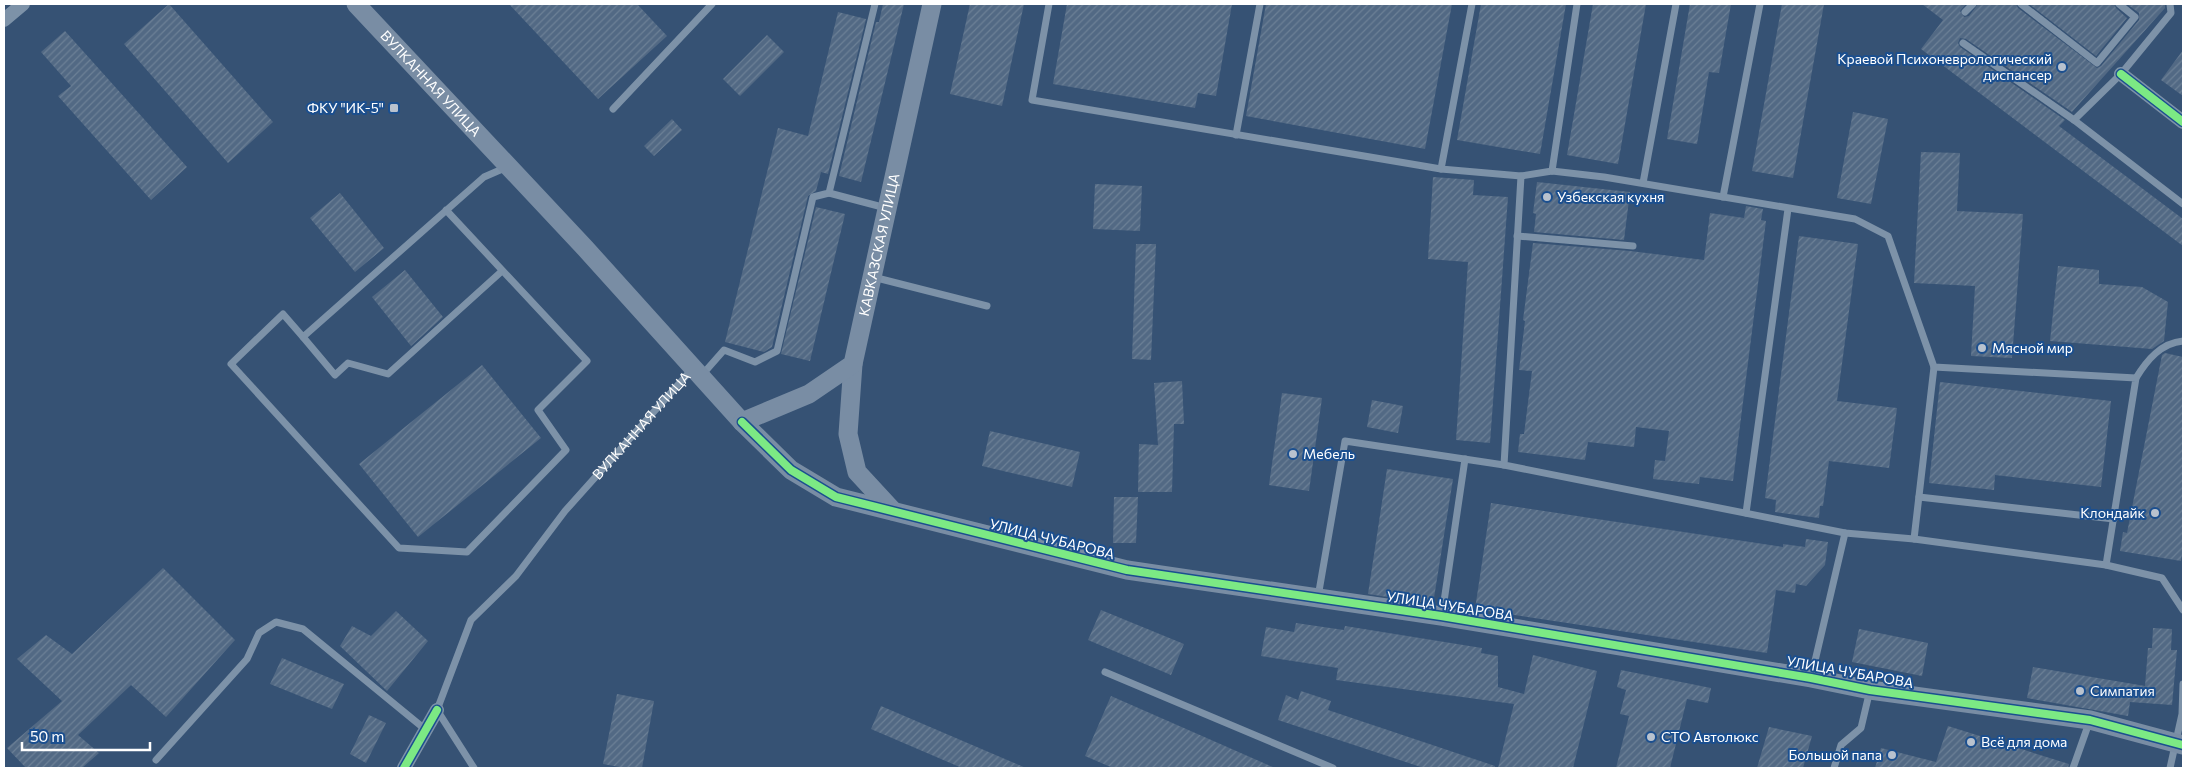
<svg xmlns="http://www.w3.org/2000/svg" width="2187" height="772" viewBox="0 0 2187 772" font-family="Commissioner,sans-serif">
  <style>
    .building { fill: url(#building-hatch) }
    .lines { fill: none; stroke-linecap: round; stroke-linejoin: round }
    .lane { stroke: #7d92a8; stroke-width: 7 }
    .street { stroke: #7d92a8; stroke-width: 14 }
    .secondary { stroke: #798da4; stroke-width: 19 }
    .cycleway-casing { stroke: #1b4f8f; stroke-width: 11 }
    .cycleway { stroke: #7ce984; stroke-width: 8 }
    .poi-dot { fill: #b9c2ce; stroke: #1b4f8f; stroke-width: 2 }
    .labels { text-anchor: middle; stroke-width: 4; stroke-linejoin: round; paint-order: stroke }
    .poi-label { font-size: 14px; fill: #fff; stroke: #1b4f8f; text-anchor: start }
    .street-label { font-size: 14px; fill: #fff; stroke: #1b4f8f }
  </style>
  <defs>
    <pattern id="building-hatch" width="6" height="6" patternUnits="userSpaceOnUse" patternTransform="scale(1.25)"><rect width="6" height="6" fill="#526984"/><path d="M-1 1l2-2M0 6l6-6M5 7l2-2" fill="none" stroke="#6c8096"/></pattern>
  </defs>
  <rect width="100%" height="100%" fill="#365274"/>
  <path class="building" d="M 169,4 L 273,122 L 228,163 L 124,44 Z
    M 509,4 L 637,4 L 667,36 L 598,99 Z
    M 883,4 L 904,4 L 861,182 L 839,176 L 876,22 L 879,22 Z
    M 970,4 L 1024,4 L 1002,106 L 950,94 Z
    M 1067,4 L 1232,4 L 1216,96 L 1198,93 L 1195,108 L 1053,84 Z
    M 1266,4 L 1452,4 L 1425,149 L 1246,116 Z
    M 1481,4 L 1566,4 L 1540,154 L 1457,140 Z
    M 1593,4 L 1646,4 L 1618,164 L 1567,155 Z
    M 1690,4 L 1731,4 L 1719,73 L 1709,72 L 1697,144 L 1667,139 Z
    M 1782,4 L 1824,4 L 1793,178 L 1752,171 Z
    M 1922,4 L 1966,4 L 1960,11 L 1964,17 L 1969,16 L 1978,4 L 2016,4 L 2018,8 L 2097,68 L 2101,66 L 2139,20 L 2139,13 L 2127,4 L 2165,4 L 2165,8 L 2072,112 L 1966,39 L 1960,38 L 1958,43 L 1960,47 L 2065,120 L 2059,126 L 2183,219 L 2183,246 L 1921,49 L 1943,20 Z
    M 2029,4 L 2114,4 L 2116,8 L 2127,18 L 2096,56 Z
    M 838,12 L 866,19 L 828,174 L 821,172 L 816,191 L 808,196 L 772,347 L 764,352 L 725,342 L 778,128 L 808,136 Z
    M 65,31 L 187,167 L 151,200 L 58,96 L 71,86 L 41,52 Z
    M 767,35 L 784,52 L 740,96 L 723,79 Z
    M 2183,50 L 2183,96 L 2161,80 Z
    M 1853,112 L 1888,119 L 1871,204 L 1837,198 Z
    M 672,119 L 682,130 L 654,156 L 644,146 Z
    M 1921,152 L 1960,153 L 1957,211 L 2023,214 L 2012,358 L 1971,356 L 1975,286 L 1914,283 Z
    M 1433,177 L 1474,180 L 1473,195 L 1508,197 L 1490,443 L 1456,440 L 1468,262 L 1428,259 Z
    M 1537,182 L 1630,192 L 1624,240 L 1534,232 L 1536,214 L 1533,213 Z
    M 1095,184 L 1142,186 L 1140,231 L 1093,229 Z
    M 340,193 L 384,248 L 355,272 L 310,218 Z
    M 1746,206 L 1763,209 L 1761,220 L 1766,221 L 1733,481 L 1700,477 L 1699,484 L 1653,479 L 1655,460 L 1665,461 L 1669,431 L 1636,427 L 1634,447 L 1588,442 L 1585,460 L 1518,452 L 1520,434 L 1524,434 L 1532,371 L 1519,370 L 1525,321 L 1523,320 L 1533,243 L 1630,251 L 1704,260 L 1710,213 L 1744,218 Z
    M 816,207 L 845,214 L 810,361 L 781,354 Z
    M 1799,236 L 1858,244 L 1837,401 L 1897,408 L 1889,468 L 1829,461 L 1823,506 L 1820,506 L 1819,518 L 1775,512 L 1776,500 L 1765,498 Z
    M 1136,244 L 1156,244 L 1151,360 L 1132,359 Z
    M 2058,266 L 2099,270 L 2099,284 L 2142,287 L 2168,302 L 2164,341 L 2152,349 L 2050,341 Z
    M 405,270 L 443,317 L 411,346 L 372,297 Z
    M 2165,353 L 2183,357 L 2183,547 L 2181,561 L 2120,551 L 2123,532 L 2127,533 L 2162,355 Z
    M 482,365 L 541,438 L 418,537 L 359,464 Z
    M 1182,381 L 1184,424 L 1174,424 L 1172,492 L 1138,492 L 1139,444 L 1158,445 L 1154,383 Z
    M 1940,382 L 2111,401 L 2101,487 L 1995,475 L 1994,490 L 1929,483 Z
    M 1282,393 L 1322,398 L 1309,491 L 1269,485 Z
    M 1372,400 L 1403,406 L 1398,433 L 1367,427 Z
    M 990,431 L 1080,452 L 1072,487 L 982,466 Z
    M 1387,469 L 1453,479 L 1433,604 L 1368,594 Z
    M 1114,497 L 1138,497 L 1136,543 L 1113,543 Z
    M 1491,503 L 1783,547 L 1783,544 L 1805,547 L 1806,539 L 1828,542 L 1825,565 L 1806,586 L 1796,584 L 1795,593 L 1776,590 L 1767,653 L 1475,609 Z
    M 163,568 L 235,640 L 166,717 L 131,685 L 78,735 L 99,753 L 82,768 L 26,768 L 7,748 L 62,701 L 17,659 L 46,635 L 72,654 Z
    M 1101,610 L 1184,644 L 1171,675 L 1088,640 Z
    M 396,611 L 428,641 L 387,691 L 340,646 L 352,626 L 371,636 Z
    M 1296,623 L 1344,630 L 1345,626 L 1482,648 L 1481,653 L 1498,656 L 1498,687 L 1524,694 L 1533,655 L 1597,671 L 1573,768 L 1498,768 L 1514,704 L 1336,680 L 1338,668 L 1261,656 L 1266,627 L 1294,632 Z
    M 2153,628 L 2172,629 L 2171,650 L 2177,650 L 2172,705 L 2130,702 L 2128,716 L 2027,698 L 2033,667 L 2145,686 L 2148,648 L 2152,648 Z
    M 1859,629 L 1928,643 L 1922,676 L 1852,662 Z
    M 282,658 L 344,684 L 332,709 L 270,684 Z
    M 1621,670 L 1711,688 L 1708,703 L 1687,699 L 1670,768 L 1616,768 L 1629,716 L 1620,714 L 1626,690 L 1617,687 Z
    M 1301,691 L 1331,701 L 1328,710 L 1495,766 L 1495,768 L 1424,768 L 1278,720 L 1286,695 L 1298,700 Z
    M 617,694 L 654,701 L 642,768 L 625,768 L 603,764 Z
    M 1111,696 L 1275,768 L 1113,768 L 1085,756 Z
    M 881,706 L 1026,768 L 962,768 L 871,729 Z
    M 369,715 L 386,723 L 366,763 L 350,754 Z
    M 1948,726 L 2069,764 L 2068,768 L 1875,768 L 1881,748 L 1936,762 Z
    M 1769,727 L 1812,736 L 1803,768 L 1757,768 Z"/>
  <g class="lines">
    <g class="lane">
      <path d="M 1049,4 L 1032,100 L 1441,169"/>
      <path d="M 1472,4 L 1441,169 L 1521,176 L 1552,171 L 1604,177 L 1855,219 L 1888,236 L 1934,367 L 2136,378 L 2106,565"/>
      <path d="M 2021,4 L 2097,63 L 2135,17 L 2119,4"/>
      <path d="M 1965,12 L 1973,4"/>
      <path d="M 1963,43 L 2074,120 L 2183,204"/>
      <path d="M 613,109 L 712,4"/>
      <path d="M 2074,120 L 2121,74 L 2171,13 L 2170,4"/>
      <path d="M 1236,135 L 1260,4"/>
      <path d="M 1552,171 L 1577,4"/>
      <path d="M 1521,176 L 1504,465 L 1845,533 L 1914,539 L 2106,565 L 2162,578 L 2183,610"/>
      <path d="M 1643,183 L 1676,4"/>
      <path d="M 829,193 L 886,208"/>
      <path d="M 1723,197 L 1760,4"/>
      <path d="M 446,210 L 587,361 L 538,410 L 566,450 L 467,552 L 399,548 L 231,364 L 283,314 L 303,337 L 484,177 L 507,167"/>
      <path d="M 1517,236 L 1633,246"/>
      <path d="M 873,277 L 987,306"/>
      <path d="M 303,337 L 335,375 L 348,363 L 388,374 L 502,271"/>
      <path d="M 702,375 L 724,350 L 755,362 L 777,351 L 813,197 L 829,193 L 875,4"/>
      <path d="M 2136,378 C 2147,360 2161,343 2183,341"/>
      <path d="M 1919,497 L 2114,519"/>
      <path d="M 1746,513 L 1788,209"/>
      <path d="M 1914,539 L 1934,367"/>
      <path d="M 1318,597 L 1345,441 L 1504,465"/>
      <path d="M 1442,615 L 1465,459"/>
      <path d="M 1105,672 L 1333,768"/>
      <path d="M 1811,678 L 1845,533"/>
      <path d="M 156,760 L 247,659 L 259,633 L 276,622 L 303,629 L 426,730"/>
      <path id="s1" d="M 474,768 L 437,710 L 471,620 L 516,576 L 565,511 L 693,368"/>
      <path d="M 1834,768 L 1841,745 L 1861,728 L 1870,690"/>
      <path d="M 2073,768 L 2090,720"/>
      <path d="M 2170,768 L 2182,714 L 2183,684"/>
    </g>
    <path class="street" d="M 4,20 L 23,4
      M 2121,74 L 2183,122
      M 404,768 L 437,710"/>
    <g class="secondary">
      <path id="s2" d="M 356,4 L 585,248 L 742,422 L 791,470 L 836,497 L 1127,570 L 1441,616 L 1811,678 L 1870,690 L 2090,720 L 2183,745"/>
      <path d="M 853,364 L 848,434 L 857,472 L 893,511"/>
      <path id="s3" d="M 742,422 L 809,394 L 853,364 L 932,4"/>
    </g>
    <g class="cycleway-casing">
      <path id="cycleway" d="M 2121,74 L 2183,122
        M 742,422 L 791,470 L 836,497 L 1127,570 L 1441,616 L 1811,678 L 1870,690 L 2090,720 L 2183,745
        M 404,768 L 437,710"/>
    </g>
    <use href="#cycleway" class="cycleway"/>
  </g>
  <g class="poi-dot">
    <circle cx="2062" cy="67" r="5"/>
    <rect x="389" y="103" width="10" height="10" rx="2.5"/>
    <circle cx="1547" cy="197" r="5"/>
    <circle cx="1982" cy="348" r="5"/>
    <circle cx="1293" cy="454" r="5"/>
    <circle cx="2155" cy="513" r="5"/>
    <circle cx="2080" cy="691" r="5"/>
    <circle cx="1651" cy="737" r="5"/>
    <circle cx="1971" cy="742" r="5"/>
    <circle cx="1892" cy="755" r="5"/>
  </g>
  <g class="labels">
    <g class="poi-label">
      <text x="2052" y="64" text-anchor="end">Краевой Психоневрологический<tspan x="2052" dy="16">диспансер</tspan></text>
      <text x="384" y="113" text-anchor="end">ФКУ "ИК-5"</text>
      <text x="1557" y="202">Узбекская кухня</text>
      <text x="1992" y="353">Мясной мир</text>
      <text x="1303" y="459">Мебель</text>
      <text x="2145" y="518" text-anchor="end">Клондайк</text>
      <text x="2090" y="696">Симпатия</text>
      <text x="1661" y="742">СТО Автолюкс</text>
      <text x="1981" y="747">Всё для дома</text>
      <text x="1882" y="760" text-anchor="end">Большой папа</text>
    </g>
    <g class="street-label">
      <text dy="5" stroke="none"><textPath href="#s2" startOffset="109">ВУЛКАННАЯ УЛИЦА</textPath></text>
      <text dy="5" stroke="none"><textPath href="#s3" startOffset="248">КАВКАЗСКАЯ УЛИЦА</textPath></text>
      <text dy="5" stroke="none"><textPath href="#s1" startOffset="424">ВУЛКАННАЯ УЛИЦА</textPath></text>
      <text transform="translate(1052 539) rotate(14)" y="5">УЛИЦА ЧУБАРОВА</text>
      <text transform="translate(1450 606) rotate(9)" y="5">УЛИЦА ЧУБАРОВА</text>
      <text transform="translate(1850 672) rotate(10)" y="5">УЛИЦА ЧУБАРОВА</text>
    </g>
  </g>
  <rect width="2187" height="772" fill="none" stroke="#ffffff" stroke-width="10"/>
  <path d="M22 742v8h128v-8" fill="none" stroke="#ffffff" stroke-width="2.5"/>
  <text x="30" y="742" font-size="15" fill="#ffffff" stroke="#1b4f8f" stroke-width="4" paint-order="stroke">50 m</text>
</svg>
